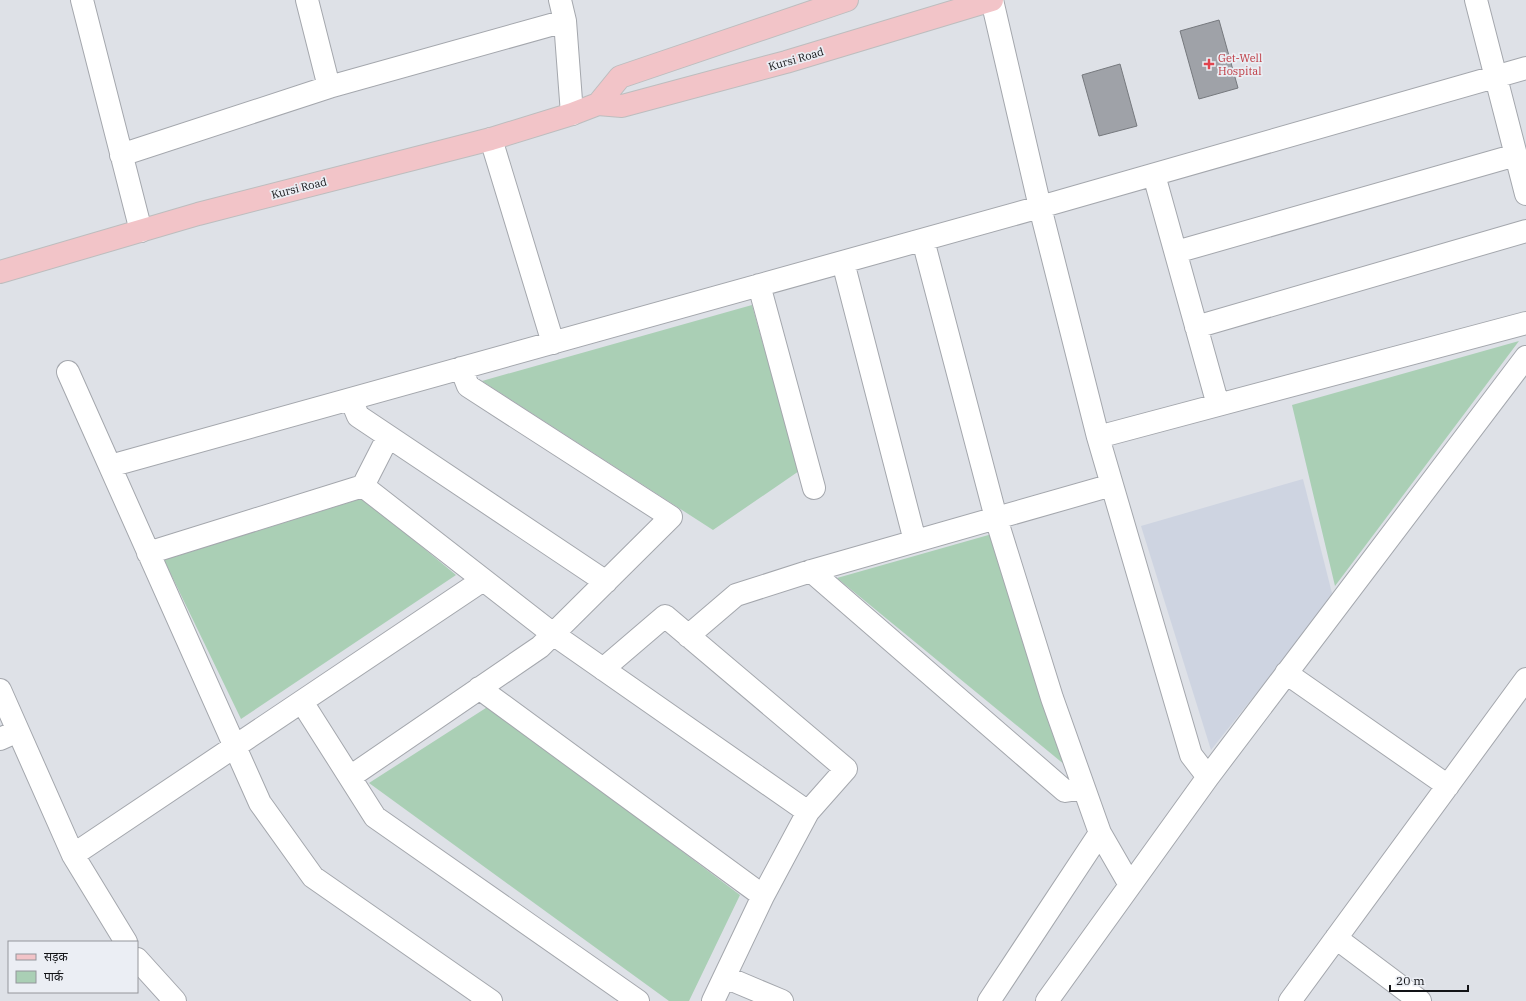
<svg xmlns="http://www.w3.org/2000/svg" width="1526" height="1001" viewBox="0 0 1526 1001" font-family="'IBM Plex Serif','Noto Sans Devanagari',serif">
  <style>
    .built { fill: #ced4e1 }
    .green { fill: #aacfb5 }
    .building { fill: #9fa2a8; stroke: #76797e }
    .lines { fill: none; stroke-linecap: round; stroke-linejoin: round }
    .minor-casing { stroke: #a4a7ad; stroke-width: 24 }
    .major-casing { stroke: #bdbdbe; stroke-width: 24 }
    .minor { stroke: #fff; stroke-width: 22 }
    .major { stroke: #f2c4c8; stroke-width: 22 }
    .health-dot { fill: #e0444e; stroke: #ebeef4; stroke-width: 1.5 }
    .labels { text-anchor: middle; stroke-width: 3.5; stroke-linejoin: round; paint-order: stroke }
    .health-label { font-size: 11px; fill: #be3a42; stroke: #ebeef4; text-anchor: start }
    .street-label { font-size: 11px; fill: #121316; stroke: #ebeef4 }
  </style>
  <rect width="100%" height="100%" fill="#dee1e7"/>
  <path class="built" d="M 1303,479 L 1333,597 L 1211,750 L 1141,526 Z"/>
  <path class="green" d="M 752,305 L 799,471 L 713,530 L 482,381 Z
    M 1519,341 L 1335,586 L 1292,405 Z
    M 363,498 L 456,575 L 241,719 L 164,560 Z
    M 992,534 L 1065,765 L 837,578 Z
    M 489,706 L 740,895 L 689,1001 L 669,1001 L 369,783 Z"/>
  <path class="building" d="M 1219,20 L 1238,88 L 1199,99 L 1180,31 Z
    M 1120,64 L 1137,126 L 1099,136 L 1082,75 Z"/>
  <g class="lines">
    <g class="minor-casing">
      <path id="minor" d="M 82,0 L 141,231
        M 307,0 L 329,87
        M 560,0 L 565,21 L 572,114
        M 992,0 L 1040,207 L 1098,437 L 1191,755 L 1208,777
        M 1476,0 L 1526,194
        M 491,139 L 553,343
        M 121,155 L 329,87 L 565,21
        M 1154,175 L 1218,405
        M 923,240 L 996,518 L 1052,698 L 1100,833 L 1130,885
        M 1176,252 L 1516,155
        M 843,262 L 915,541
        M 759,285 L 814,488
        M 1196,327 L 1526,231
        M 68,372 L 260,803 L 313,877 L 491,1001
        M 351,399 L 358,416 L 606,582
        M 1098,437 L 1526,323
        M 110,466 L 1040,207 L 1526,68
        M 363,486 L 388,437
        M 148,553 L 363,486 L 553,634 L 808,812
        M 811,571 L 1065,791 L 1084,788
        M 688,636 L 736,595 L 811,571 L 1112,485
        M 603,669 L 665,616 L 846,769 L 808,812 L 763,896 L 713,1001
        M 1286,673 L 1448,786
        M 479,688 L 763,896
        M 0,690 L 73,855 L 126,942
        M 302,702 L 375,817 L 638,1001
        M 0,739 L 18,731
        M 350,777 L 540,647 L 671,517 L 468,386 L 461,368
        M 73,855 L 483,580
        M 1336,938 L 1420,1001
        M 137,959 L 175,1001
        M 725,977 L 782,1001
        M 989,1001 L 1100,833
        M 1047,1001 L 1208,777 L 1526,357
        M 1290,1001 L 1526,679"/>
    </g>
    <g class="major-casing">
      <path id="major" d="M 598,104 L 620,77 L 847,0
        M 0,272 L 198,214 L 491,139 L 572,114 L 598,104 L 622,106 L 786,62 L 992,0"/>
    </g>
    <use href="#minor" class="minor"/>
    <use href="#major" class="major"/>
  </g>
  <path class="health-dot" d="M1207 58h4v4h4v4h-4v4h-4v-4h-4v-4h4z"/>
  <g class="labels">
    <g class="health-label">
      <text x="1218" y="62">Get-Well<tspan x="1218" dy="13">Hospital</tspan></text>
    </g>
    <g class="street-label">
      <text transform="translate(796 59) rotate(-16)" y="4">Kursi Road</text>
      <text transform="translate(299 188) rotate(-14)" y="4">Kursi Road</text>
    </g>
  </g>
  <rect x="8" y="941" width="130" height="52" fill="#ebeef4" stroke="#94969b"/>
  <rect x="16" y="954" width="20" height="6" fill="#f2c4c8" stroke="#94969b"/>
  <text x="44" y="961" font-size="12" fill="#121316">सड़क</text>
  <rect x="16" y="971" width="20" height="12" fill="#aacfb5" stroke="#94969b"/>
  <text x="44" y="981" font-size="12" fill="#121316">पार्क</text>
  <path d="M1390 985v6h78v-6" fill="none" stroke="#121316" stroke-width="2"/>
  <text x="1396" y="985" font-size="12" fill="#121316" stroke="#ebeef4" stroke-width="3" paint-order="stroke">20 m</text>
</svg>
